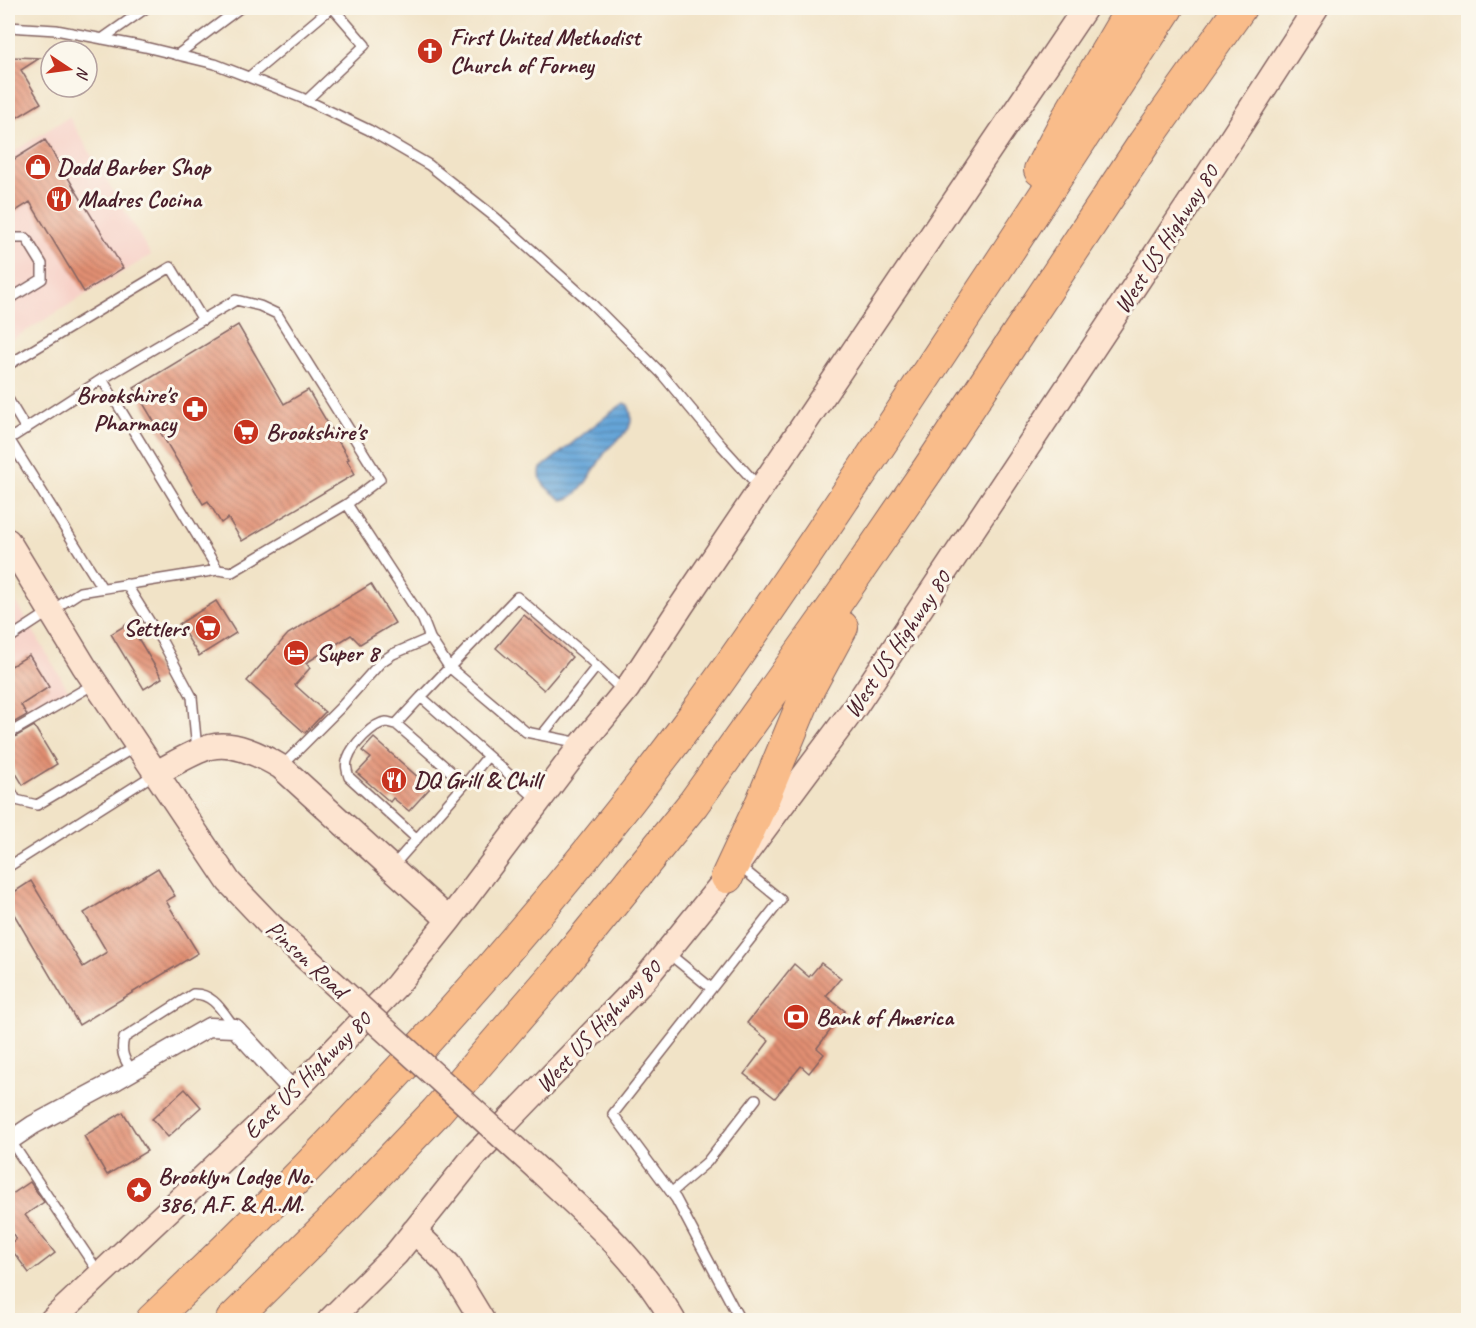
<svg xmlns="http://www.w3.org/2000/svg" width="1476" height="1328" viewBox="0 0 1476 1328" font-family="Caveat,sans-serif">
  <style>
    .built { fill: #f7d1c8 }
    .water { fill: url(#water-rules); stroke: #586282; stroke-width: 1.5 }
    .building { fill: url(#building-back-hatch) }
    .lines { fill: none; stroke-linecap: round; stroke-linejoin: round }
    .lane-casing { stroke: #846462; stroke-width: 12 }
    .street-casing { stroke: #846462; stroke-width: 21 }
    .secondary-casing { stroke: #846462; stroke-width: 27 }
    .highway-casing { stroke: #846462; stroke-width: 34 }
    .lane { stroke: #fff; stroke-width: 9 }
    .street { stroke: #fff; stroke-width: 18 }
    .secondary { stroke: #fde4d0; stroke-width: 24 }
    .highway { stroke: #f9bc8a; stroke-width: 32 }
    .secondary-bridge-casing { stroke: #846462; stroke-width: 27; stroke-linecap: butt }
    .secondary-bridge { stroke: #fde4d0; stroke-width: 24 }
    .labels { text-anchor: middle; stroke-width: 6; stroke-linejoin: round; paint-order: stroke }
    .poi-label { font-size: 24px; font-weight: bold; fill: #4a1f2b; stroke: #fbf7ec; text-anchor: start }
    .street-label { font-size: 24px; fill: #4a1f2b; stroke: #fbf7ec }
  </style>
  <defs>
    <pattern id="water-rules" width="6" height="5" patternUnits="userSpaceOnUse" patternTransform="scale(1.5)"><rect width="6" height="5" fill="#65a5d8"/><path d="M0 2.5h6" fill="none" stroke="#5586af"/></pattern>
    <pattern id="building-back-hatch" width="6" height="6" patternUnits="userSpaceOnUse" patternTransform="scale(1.5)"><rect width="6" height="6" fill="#e18f72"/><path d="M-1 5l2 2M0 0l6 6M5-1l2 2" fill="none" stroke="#b8745e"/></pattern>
  </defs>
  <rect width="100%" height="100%" fill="#fbf7ec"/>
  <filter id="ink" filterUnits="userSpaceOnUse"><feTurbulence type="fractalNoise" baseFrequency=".0167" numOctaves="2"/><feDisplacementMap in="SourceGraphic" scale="12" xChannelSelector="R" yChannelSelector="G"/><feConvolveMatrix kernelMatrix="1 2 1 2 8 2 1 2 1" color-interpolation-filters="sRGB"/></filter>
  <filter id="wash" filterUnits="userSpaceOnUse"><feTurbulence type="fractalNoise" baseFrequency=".008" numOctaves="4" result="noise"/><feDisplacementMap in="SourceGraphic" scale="24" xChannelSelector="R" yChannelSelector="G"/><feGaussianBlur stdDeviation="1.35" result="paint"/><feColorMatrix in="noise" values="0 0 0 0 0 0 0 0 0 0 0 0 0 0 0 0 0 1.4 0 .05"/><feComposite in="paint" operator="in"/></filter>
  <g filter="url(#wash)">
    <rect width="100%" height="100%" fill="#f1e3c7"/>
    <path class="built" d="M 69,117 L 151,255 L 8,342 L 8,155 Z
      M 8,588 L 70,693 L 8,729 Z"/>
    <path class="water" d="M 624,403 L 628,405 C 632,412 632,420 629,428 C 624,436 615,441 609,448 C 595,463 583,499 562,500 C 551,491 536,484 541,468 C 569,447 595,423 624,403 Z"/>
    <g id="blocks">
      <path class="building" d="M 8,47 L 13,57 L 40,58 L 21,70 L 41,103 L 8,123 Z
        M 45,140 L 123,268 L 84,292 L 30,202 L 8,216 L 8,163 Z
        M 238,325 L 284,404 L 308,390 L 349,459 L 347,460 L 355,474 L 242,541 L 228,518 L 221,523 L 208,501 L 203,504 L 134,388 Z
        M 371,584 L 395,623 L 360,644 L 351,635 L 306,663 L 310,668 L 295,685 L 325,712 L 305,733 L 247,681 L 288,634 Z
        M 216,601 L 236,633 L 199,656 L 179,624 Z
        M 524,615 L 572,657 L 544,690 L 496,648 Z
        M 129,623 L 162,678 L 144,689 L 111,634 Z
        M 29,655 L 49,687 L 21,705 L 27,715 L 8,726 L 8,668 Z
        M 34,726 L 57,764 L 23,785 L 8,760 L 8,741 Z
        M 374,738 L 430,788 L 409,811 L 393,798 L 390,802 L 357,773 L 371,758 L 362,751 Z
        M 158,868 L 175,896 L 166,901 L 198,953 L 79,1025 L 8,904 L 8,896 L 31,881 L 83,967 L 107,952 L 84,913 Z
        M 821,963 L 841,978 L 826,996 L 845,1011 L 817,1048 L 824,1054 L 809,1073 L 801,1066 L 775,1098 L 744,1074 L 769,1041 L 747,1023 L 794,964 L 809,977 Z
        M 185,1089 L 201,1107 L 168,1137 L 152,1119 Z
        M 123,1112 L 147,1151 L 107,1175 L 84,1136 Z
        M 30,1182 L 44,1202 L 25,1215 L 55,1253 L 29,1273 L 8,1245 L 16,1239 L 8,1226 L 8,1197 Z"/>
    </g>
  </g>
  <g filter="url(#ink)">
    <use href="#blocks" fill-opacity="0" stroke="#846462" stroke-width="1.5"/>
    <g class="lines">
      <g class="lane-casing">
        <path id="lane" d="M 8,27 L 56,30 L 145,47 L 215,64 L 302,98 L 369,130 L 429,165 L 496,218 L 590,302 L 661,373 L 721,445 L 760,488
          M 102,39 L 146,8
          M 177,55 L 240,8
          M 249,77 L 331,8
          M 307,100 L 365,45 L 333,8
          M 8,238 L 26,238 L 42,264 L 42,279 L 8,300
          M 8,365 L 171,267 L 203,320
          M 102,379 L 236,300 L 260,306 L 277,314 L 380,479 L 347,504 L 232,572 L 218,570
          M 8,399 L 26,429
          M 9,439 L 102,588
          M 8,440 L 102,379 L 218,570 L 80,592 L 8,639
          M 347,504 L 423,620 L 430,638 L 449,667 L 526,732 L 580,743
          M 126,584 L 163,643 L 192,697 L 197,750
          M 421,697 L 517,597 L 583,653 L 623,691
          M 396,724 C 393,724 389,722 386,722 C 373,723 352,746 348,758 C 345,765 347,771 349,777 L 417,839
          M 8,734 L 94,684
          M 542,735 L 597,666
          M 488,756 L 465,784 L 396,724 L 421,697 L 538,800
          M 282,766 L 340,708 L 381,662 L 393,654 L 430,638
          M 8,785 L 16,800 L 37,805 L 135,747
          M 738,865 L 781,900 L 613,1114 L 676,1199 L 740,1320
          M 8,867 L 156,773
          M 392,867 L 465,784
          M 668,953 L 711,988
          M 132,1071 C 124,1059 120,1052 124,1038 L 193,994 C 214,993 223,1013 235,1028
          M 10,1140 L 99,1273
          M 672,1192 L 707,1162 L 756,1099"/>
      </g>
      <g class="street-casing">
        <path id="street" d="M 8,1142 L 33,1125 L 117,1080 L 209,1027 L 235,1028 L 294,1092"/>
      </g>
      <g class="secondary-casing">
        <path id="secondary" d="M 8,541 L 84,666 L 229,882 L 272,927
          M 156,773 C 170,766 196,750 210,747 C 234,741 261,755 281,767 L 449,920
          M 541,1172 C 591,1219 639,1260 673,1320
          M 414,1231 L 448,1264 L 482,1320
          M 52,1320 L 294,1092 L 397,985 L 449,920 L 582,744 L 627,689 L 682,605 L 1085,8
          M 330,1320 L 396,1254 L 476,1154 L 644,980 L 738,864 L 855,707 L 1193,198 L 1316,8"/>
      </g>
      <g class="highway-casing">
        <path id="highway" d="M 1040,170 L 1068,117 L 1132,8
          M 727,877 L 761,804 L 809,688 L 842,627
          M 152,1320 C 349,1134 532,934 693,717 C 756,631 814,543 873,455 C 972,307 1070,157 1167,8
          M 232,1320 L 329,1224 L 436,1112 L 557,972 L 693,804 L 839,599 L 929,468 L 1144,143 L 1240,8"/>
      </g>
      <use href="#lane" class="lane"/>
      <use href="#street" class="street"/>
      <use href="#secondary" class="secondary"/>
      <use href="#highway" class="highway"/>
      <g class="secondary-bridge-casing">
        <path id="secondary-bridge" d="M 272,927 L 541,1172"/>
      </g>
      <use href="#secondary-bridge" class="secondary-bridge"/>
    </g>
  </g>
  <defs>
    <g id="church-disc" transform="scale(1.35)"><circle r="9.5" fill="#c8321e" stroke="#fbf7ec"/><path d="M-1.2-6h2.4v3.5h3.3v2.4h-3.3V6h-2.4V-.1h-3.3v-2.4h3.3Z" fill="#fff"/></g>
    <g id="shop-disc" transform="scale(1.35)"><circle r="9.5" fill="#c8321e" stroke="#fbf7ec"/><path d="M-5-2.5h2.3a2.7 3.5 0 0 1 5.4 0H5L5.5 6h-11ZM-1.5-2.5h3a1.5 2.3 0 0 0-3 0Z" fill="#fff"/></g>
    <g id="restaurant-disc" transform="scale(1.35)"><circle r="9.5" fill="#c8321e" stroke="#fbf7ec"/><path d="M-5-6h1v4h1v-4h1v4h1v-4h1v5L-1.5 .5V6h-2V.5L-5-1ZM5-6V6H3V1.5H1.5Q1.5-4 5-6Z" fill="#fff"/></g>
    <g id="pharmacy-disc" transform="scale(1.35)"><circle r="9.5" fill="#c8321e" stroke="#fbf7ec"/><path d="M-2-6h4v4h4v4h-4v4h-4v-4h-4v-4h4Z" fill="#fff"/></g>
    <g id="supermarket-disc" transform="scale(1.35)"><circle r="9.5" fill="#c8321e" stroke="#fbf7ec"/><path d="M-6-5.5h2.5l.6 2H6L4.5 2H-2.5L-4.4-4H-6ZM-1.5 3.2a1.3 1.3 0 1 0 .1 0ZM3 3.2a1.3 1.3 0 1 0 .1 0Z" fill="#fff"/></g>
    <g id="hotel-disc" transform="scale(1.35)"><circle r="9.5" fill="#c8321e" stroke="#fbf7ec"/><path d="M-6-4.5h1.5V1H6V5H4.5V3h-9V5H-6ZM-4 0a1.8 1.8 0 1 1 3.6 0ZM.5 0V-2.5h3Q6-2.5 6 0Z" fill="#fff"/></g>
    <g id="bank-disc" transform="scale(1.35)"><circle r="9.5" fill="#c8321e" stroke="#fbf7ec"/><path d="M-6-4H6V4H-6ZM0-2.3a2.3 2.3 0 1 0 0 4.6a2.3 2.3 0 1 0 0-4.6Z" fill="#fff"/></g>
    <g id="sight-disc" transform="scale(1.35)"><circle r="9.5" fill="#c8321e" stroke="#fbf7ec"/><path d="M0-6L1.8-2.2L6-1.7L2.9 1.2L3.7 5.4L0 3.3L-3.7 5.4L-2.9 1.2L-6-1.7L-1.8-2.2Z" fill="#fff"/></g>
  </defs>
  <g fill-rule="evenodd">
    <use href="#church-disc" x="430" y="51"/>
    <use href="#shop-disc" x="38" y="167"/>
    <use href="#restaurant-disc" x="59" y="199"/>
    <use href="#pharmacy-disc" x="195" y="409"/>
    <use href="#supermarket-disc" x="246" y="432"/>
    <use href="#supermarket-disc" x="208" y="628"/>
    <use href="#hotel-disc" x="296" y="653"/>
    <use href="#restaurant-disc" x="394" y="780"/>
    <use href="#bank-disc" x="796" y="1017"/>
    <use href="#sight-disc" x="139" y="1190"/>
  </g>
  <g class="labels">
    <g class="poi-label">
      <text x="450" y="45">First United Methodist<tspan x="450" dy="28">Church of Forney</tspan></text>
      <text x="57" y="175">Dodd Barber Shop</text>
      <text x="78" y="207">Madres Cocina</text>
      <text x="176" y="403" text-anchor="end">Brookshire's<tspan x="176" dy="28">Pharmacy</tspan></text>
      <text x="266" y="440">Brookshire's</text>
      <text x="188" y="636" text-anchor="end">Settlers</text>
      <text x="316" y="661">Super 8</text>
      <text x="414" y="788">DQ Grill &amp; Chill</text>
      <text x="816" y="1025">Bank of America</text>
      <text x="158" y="1184">Brooklyn Lodge No.<tspan x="158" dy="28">386, A.F. &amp; A..M.</tspan></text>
    </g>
    <g class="street-label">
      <text transform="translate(1166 239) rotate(-57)" y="8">West US Highway 80</text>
      <text transform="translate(897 644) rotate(-56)" y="8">West US Highway 80</text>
      <text transform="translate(307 959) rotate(43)" y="8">Pinson Road</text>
      <text transform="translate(598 1026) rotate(-47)" y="8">West US Highway 80</text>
      <text transform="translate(307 1075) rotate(-45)" y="8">East US Highway 80</text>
    </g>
  </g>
  <rect width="1476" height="1328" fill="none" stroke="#fbf7ec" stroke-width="30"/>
  <g transform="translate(69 69) rotate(103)"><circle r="28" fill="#fbf7ec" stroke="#b4a19f" stroke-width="1.5"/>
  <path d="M0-4.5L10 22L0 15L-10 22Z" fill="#c8321e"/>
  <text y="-9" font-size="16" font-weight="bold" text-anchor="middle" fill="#4a1f2b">N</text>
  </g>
</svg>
